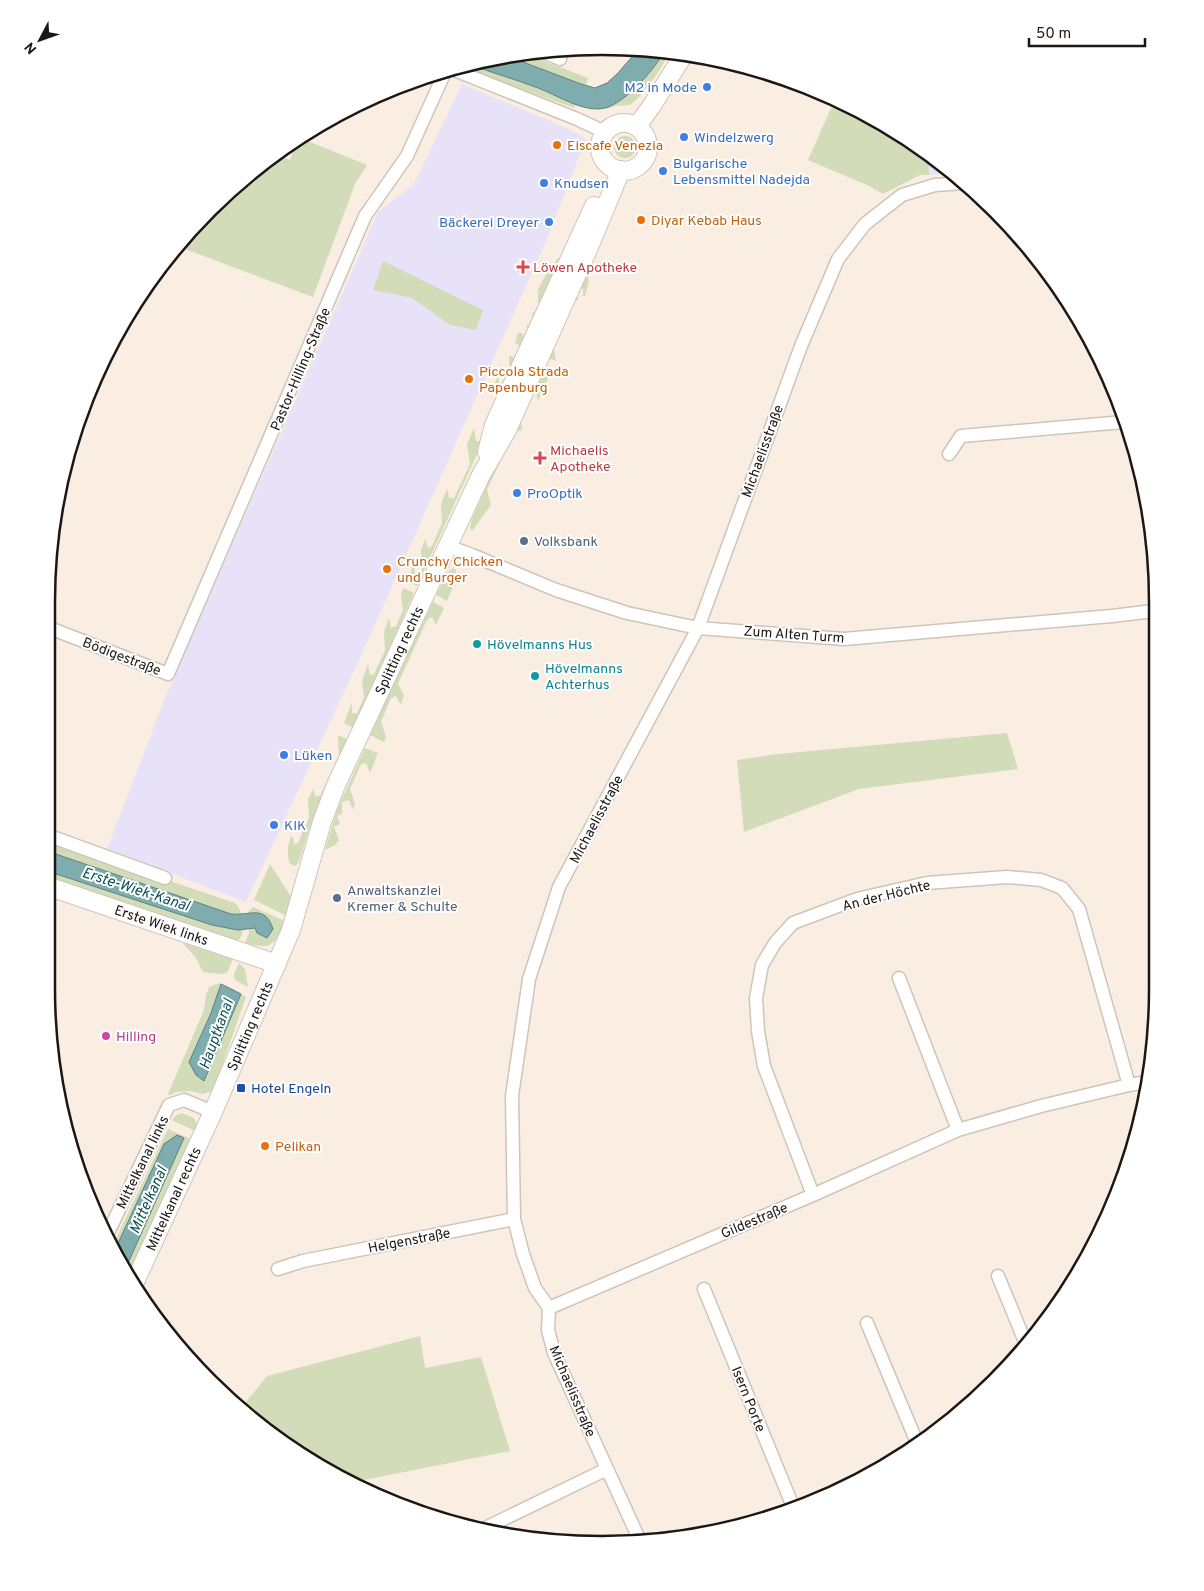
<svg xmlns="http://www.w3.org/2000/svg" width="1204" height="1591" viewBox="0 0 1204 1591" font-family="Overpass,sans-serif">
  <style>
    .commercial { fill: #e8e2f8 }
    .green { fill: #d2dcb9 }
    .water { fill: #7fadaf; stroke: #618080 }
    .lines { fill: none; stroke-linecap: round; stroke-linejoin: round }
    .street-casing { stroke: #cfc4b9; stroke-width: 15 }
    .secondary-casing { stroke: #cfc4b9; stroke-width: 20 }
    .street { stroke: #fff; stroke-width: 12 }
    .secondary { stroke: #fff; stroke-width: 18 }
    .shop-dot { fill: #3f7fe0; stroke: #fff; stroke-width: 2 }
    .food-dot { fill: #e8710a; stroke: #fff; stroke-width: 2 }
    .health-dot { fill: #e0444e; stroke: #fff; stroke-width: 2 }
    .service-dot { fill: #5c6f8a; stroke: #fff; stroke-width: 2 }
    .culture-dot { fill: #0f9aa8; stroke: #fff; stroke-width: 2 }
    .hotel-dot { fill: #d1479c; stroke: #fff; stroke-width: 2 }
    .transit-dot { fill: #1a4fb4; stroke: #fff; stroke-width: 2 }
    .labels { text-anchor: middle; stroke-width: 4; stroke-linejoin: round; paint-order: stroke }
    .shop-label { font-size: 14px; fill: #366cbe; stroke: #fff; text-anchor: start }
    .food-label { font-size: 14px; fill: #c56008; stroke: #fff; text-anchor: start }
    .health-label { font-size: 14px; fill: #be3a42; stroke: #fff; text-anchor: start }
    .street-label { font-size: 14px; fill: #1c1714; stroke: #fff }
    .service-label { font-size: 14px; fill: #4e5e75; stroke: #fff; text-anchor: start }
    .culture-label { font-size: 14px; fill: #0d838f; stroke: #fff; text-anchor: start }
    .hotel-label { font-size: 14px; fill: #b23c85; stroke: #fff; text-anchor: start }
    .transit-label { font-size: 14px; fill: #164399; stroke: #fff; text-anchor: start }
    .water-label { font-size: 15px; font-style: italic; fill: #0e5255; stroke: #fff }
    .rim { fill: none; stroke: #1c1714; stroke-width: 2.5 }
  </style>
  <rect width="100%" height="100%" fill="#faeee3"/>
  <path class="commercial" d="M 462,84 L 569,129 L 586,139 L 547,239 L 361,656 L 246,902 L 107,849 L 165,698 L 378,212 L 414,184 Z
    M 928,154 L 952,174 L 929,175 Z"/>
  <path class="green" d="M 638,50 L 670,53 L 657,74 L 639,97 L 630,105 L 615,106 L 607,109 L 585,107 L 592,88 C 612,88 627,63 638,50 Z
    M 526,54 L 588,78 L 586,85 L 589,86 L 581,106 L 576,104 L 574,108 L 461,67 L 493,57 Z
    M 835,99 L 911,140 L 928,154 L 929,175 L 920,175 L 883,194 L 869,186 L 808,160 Z
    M614 147a11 11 0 1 1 22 0a11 11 0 1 1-22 0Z
    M 298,137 L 367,165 L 355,184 L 313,297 L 177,246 L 209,209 L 276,154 L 290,160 Z
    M 558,258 L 561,260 L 525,348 L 515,343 L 518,333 L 522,333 L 523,336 L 527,336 L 527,325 L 533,325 L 532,313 L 538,312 L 538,290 L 545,276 Z
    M 383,261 L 483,310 L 476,330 L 450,325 L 412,298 L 373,290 Z
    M 587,264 C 591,274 588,286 585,296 L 583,296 L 583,289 L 578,289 L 578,300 L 571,302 L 553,343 L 556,361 L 545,357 Z
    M 509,355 L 520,360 L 417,586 L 407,581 L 414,563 L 415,573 L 422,572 L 421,551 L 425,539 L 428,548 L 432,546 L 442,523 L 441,504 L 447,489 L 449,498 L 454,498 L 470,464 L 467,444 L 474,428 L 476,441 L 480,441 L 496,403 L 495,382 L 498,377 L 500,387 L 505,386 L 504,376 L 510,375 Z
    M 539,370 L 550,374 L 538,401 L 536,392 L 530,394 L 520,417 L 522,430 L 514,432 L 487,490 L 491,505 L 472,531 L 470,528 L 472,519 Z
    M 453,568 L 456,570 C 455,581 452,590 447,601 L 436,595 L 449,571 Z
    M 404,588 L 414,593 L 353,728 L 344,723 L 352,702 L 352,713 L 357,713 L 364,698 L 362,681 L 368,664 L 370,675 L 374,674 L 385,650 L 384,632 L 389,618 L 391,628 L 396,626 L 403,610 L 401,593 Z
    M 433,602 L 444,608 L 436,625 L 432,617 L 427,620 L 398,684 L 404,695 L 401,705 L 396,696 L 391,698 L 381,722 L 386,737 L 384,742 L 370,735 L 393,683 Z
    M 1007,733 L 1018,769 L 859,789 L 744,832 L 737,760 L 778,754 Z
    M 338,735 L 348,740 C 335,770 321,799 309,830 C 306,837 300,862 296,866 L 290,864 C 287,854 287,847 291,837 L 293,837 L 294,844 L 298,843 L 309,817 L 308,799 L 313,789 L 315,796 L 320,796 L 339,755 Z
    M 365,748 L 378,753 L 370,773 L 366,763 L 361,764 L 350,789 L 355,804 L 353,810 L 349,800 L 342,802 L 342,814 L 337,816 L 340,824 L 334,827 L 339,840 L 335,845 L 325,850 L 337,810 Z
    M 47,842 L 158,881 L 170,881 L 235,903 C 242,909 245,926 242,934 C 241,937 239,939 238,941 L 47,880 Z
    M 270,864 L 290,895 L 291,903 L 287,916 L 254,900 Z
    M 253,907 L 285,921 C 273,946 274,950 245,943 L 249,933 L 248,912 Z
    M 183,943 L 233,959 L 227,973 L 220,974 L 203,972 L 196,958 Z
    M 239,963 L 245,969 L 248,987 L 235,980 L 234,974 Z
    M 219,983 L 233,989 L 246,997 L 213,1091 L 203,1094 L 190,1091 L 177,1092 L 170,1095 L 168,1094 L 204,1010 L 206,995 L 209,987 Z
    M 182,1113 L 194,1118 L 197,1125 L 195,1131 L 172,1120 L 176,1115 Z
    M 168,1129 L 191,1139 L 129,1279 L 121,1267 L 112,1247 Z
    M 420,1336 L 425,1368 L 481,1357 L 510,1451 L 349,1483 L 233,1404 L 246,1402 L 267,1376 Z"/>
  <path class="water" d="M 638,50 L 664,52 C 653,71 622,108 599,109 C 579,110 557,95 538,88 C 515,79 492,73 469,64 L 493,57 L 507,56 L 581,84 L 595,88 L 607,83 L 617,74 Z
    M 47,851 L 231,914 C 250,916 265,904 273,929 L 267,938 L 257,933 L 255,928 L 238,930 L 212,925 L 47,871 Z
    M 221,984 L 241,994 L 204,1081 L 196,1075 L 189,1062 L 211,1013 Z
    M 177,1135 L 184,1138 L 124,1272 L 114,1252 L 164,1144 Z"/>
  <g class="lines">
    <g class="street-casing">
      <path id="street" d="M 544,52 L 560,59
        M 452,69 L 577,119 L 605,132
        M 949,454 L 961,436 L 1124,422
        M 447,546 L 472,555 L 556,590 L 627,613 L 698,628 L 844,639 L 1112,616 L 1153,611
        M 47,627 L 168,674 L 365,216 L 407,156 L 445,72
        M 47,835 L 165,878
        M 899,978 L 958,1130
        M 813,1195 L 764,1066 L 758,1031 L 756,998 L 762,965 L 775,943 L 793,923 L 857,899 L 927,883 L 1007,877 L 1041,880 L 1062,888 L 1079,909 L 1129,1085
        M 107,1235 L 169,1105 L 184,1100 L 213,1112
        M 278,1269 L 303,1261 L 514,1219
        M 998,1276 L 1026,1344
        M 704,1289 L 794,1509
        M 549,1308 L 813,1195 L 958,1130 L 1041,1106 L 1129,1085 L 1147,1082
        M 867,1323 L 918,1445
        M 481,1530 L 607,1469
        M 641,1543 L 554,1353 L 548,1330 L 549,1308 L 535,1288 L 523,1254 L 514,1219 L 512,1096 L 529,979 L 559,887 L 698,628 L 801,346 L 838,259 L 865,224 L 902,195 L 935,185 L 964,183"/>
    </g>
    <g class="secondary-casing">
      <g id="secondary">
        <circle cx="624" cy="147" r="24"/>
        <path d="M 637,126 L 653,104 L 684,54"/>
        <path d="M 487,452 L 494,425 L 594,206"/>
        <path id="s1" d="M 47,886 L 277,964"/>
        <path id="s2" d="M 133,1286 L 213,1112 L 291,930 L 322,822 L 336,785 L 481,475 L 507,430 L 589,247 L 621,170"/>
      </g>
    </g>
    <use href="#street" class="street"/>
    <use href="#secondary" class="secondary"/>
  </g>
  <g class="shop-dot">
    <circle cx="707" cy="87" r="5"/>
    <circle cx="684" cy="137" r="5"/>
    <circle cx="663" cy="171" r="5"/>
    <circle cx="544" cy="183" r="5"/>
    <circle cx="549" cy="222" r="5"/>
    <circle cx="517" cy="493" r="5"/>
    <circle cx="284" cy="755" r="5"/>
    <circle cx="274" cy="825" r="5"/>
  </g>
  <g class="food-dot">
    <circle cx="557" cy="145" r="5"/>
    <circle cx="641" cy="220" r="5"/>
    <circle cx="469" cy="379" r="5"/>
    <circle cx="387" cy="569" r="5"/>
    <circle cx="265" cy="1146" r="5"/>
  </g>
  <g class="health-dot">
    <path d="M520.5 259.5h5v5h5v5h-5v5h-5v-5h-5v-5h5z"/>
    <path d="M537.5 450.5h5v5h5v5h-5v5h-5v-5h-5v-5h5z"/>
  </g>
  <g class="service-dot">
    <circle cx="524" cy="541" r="5"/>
    <circle cx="337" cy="898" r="5"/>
  </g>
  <g class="culture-dot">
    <circle cx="477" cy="644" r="5"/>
    <circle cx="535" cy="676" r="5"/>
  </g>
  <circle class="hotel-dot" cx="106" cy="1036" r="5"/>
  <rect class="transit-dot" x="236" y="1083" width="10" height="10" rx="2.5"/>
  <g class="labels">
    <g class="shop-label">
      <text x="697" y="92" text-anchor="end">M2 in Mode</text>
      <text x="694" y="142">Windelzwerg</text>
      <text x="673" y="168">Bulgarische<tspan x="673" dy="16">Lebensmittel Nadejda</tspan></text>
      <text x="554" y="188">Knudsen</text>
      <text x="539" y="227" text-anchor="end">Bäckerei Dreyer</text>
      <text x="527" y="498">ProOptik</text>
      <text x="294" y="760">Lüken</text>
      <text x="284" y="830">KIK</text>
    </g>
    <g class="food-label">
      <text x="567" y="150">Eiscafe Venezia</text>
      <text x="651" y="225">Diyar Kebab Haus</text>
      <text x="479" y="376">Piccola Strada<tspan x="479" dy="16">Papenburg</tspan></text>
      <text x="397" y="566">Crunchy Chicken<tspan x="397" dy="16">und Burger</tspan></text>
      <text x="275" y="1151">Pelikan</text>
    </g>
    <g class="health-label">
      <text x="533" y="272">Löwen Apotheke</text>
      <text x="550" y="455">Michaelis<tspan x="550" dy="16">Apotheke</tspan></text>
    </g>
    <g class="street-label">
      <text transform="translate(300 369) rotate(-67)" y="5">Pastor-Hilling-Straße</text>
      <text transform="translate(762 451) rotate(-70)" y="5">Michaelisstraße</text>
      <text transform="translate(794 634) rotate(4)" y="5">Zum Alten Turm</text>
      <text dy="5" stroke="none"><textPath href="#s2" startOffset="690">Splitting rechts</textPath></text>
      <text transform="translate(122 656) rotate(21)" y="5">Bödigestraße</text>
      <text transform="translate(596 819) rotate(-62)" y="5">Michaelisstraße</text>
      <text transform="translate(886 895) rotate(-14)" y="5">An der Höchte</text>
      <text dy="5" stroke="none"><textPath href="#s1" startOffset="121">Erste Wiek links</textPath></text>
      <text dy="5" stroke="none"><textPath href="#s2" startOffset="285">Splitting rechts</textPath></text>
      <text transform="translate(142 1162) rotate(-64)" y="5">Mittelkanal links</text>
      <text dy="5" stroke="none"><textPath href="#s2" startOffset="96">Mittelkanal rechts</textPath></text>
      <text transform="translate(754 1220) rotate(-23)" y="5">Gildestraße</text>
      <text transform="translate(409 1240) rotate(-11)" y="5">Helgenstraße</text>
      <text transform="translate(573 1391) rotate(67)" y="5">Michaelisstraße</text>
      <text transform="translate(749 1399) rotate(68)" y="5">Isern Porte</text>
    </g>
    <g class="service-label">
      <text x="534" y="546">Volksbank</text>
      <text x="347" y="895">Anwaltskanzlei<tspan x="347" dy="16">Kremer &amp; Schulte</tspan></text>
    </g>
    <g class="culture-label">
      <text x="487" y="649">Hövelmanns Hus</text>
      <text x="545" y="673">Hövelmanns<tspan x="545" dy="16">Achterhus</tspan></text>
    </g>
    <g class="hotel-label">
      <text x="116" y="1041">Hilling</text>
    </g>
    <g class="transit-label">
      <text x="251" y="1093">Hotel Engeln</text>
    </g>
    <g class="water-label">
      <text transform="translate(136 889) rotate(18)" y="5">Erste-Wiek-Kanal</text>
      <text transform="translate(216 1034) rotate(-70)" y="5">Hauptkanal</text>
      <text transform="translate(148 1200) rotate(-66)" y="5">Mittelkanal</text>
    </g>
  </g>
  <path d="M0 0H1204V1591H0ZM602 55H602A547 547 0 0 1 1149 602V989A547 547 0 0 1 602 1536H602A547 547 0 0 1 55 989V602A547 547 0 0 1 602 55Z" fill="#fff" fill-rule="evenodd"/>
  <path class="rim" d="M602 55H602A547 547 0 0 1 1149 602V989A547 547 0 0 1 602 1536H602A547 547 0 0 1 55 989V602A547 547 0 0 1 602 55Z"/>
  <g transform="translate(40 40) rotate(229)" stroke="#ffffff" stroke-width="4" paint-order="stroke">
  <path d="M0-4L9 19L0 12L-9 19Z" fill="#1c1714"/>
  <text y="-8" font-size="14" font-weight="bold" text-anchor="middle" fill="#1c1714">N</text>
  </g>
  <path d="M1029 38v8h116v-8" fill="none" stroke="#1c1714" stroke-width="2.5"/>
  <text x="1036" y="38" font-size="15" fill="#1c1714" stroke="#ffffff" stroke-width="4" paint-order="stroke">50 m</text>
</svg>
